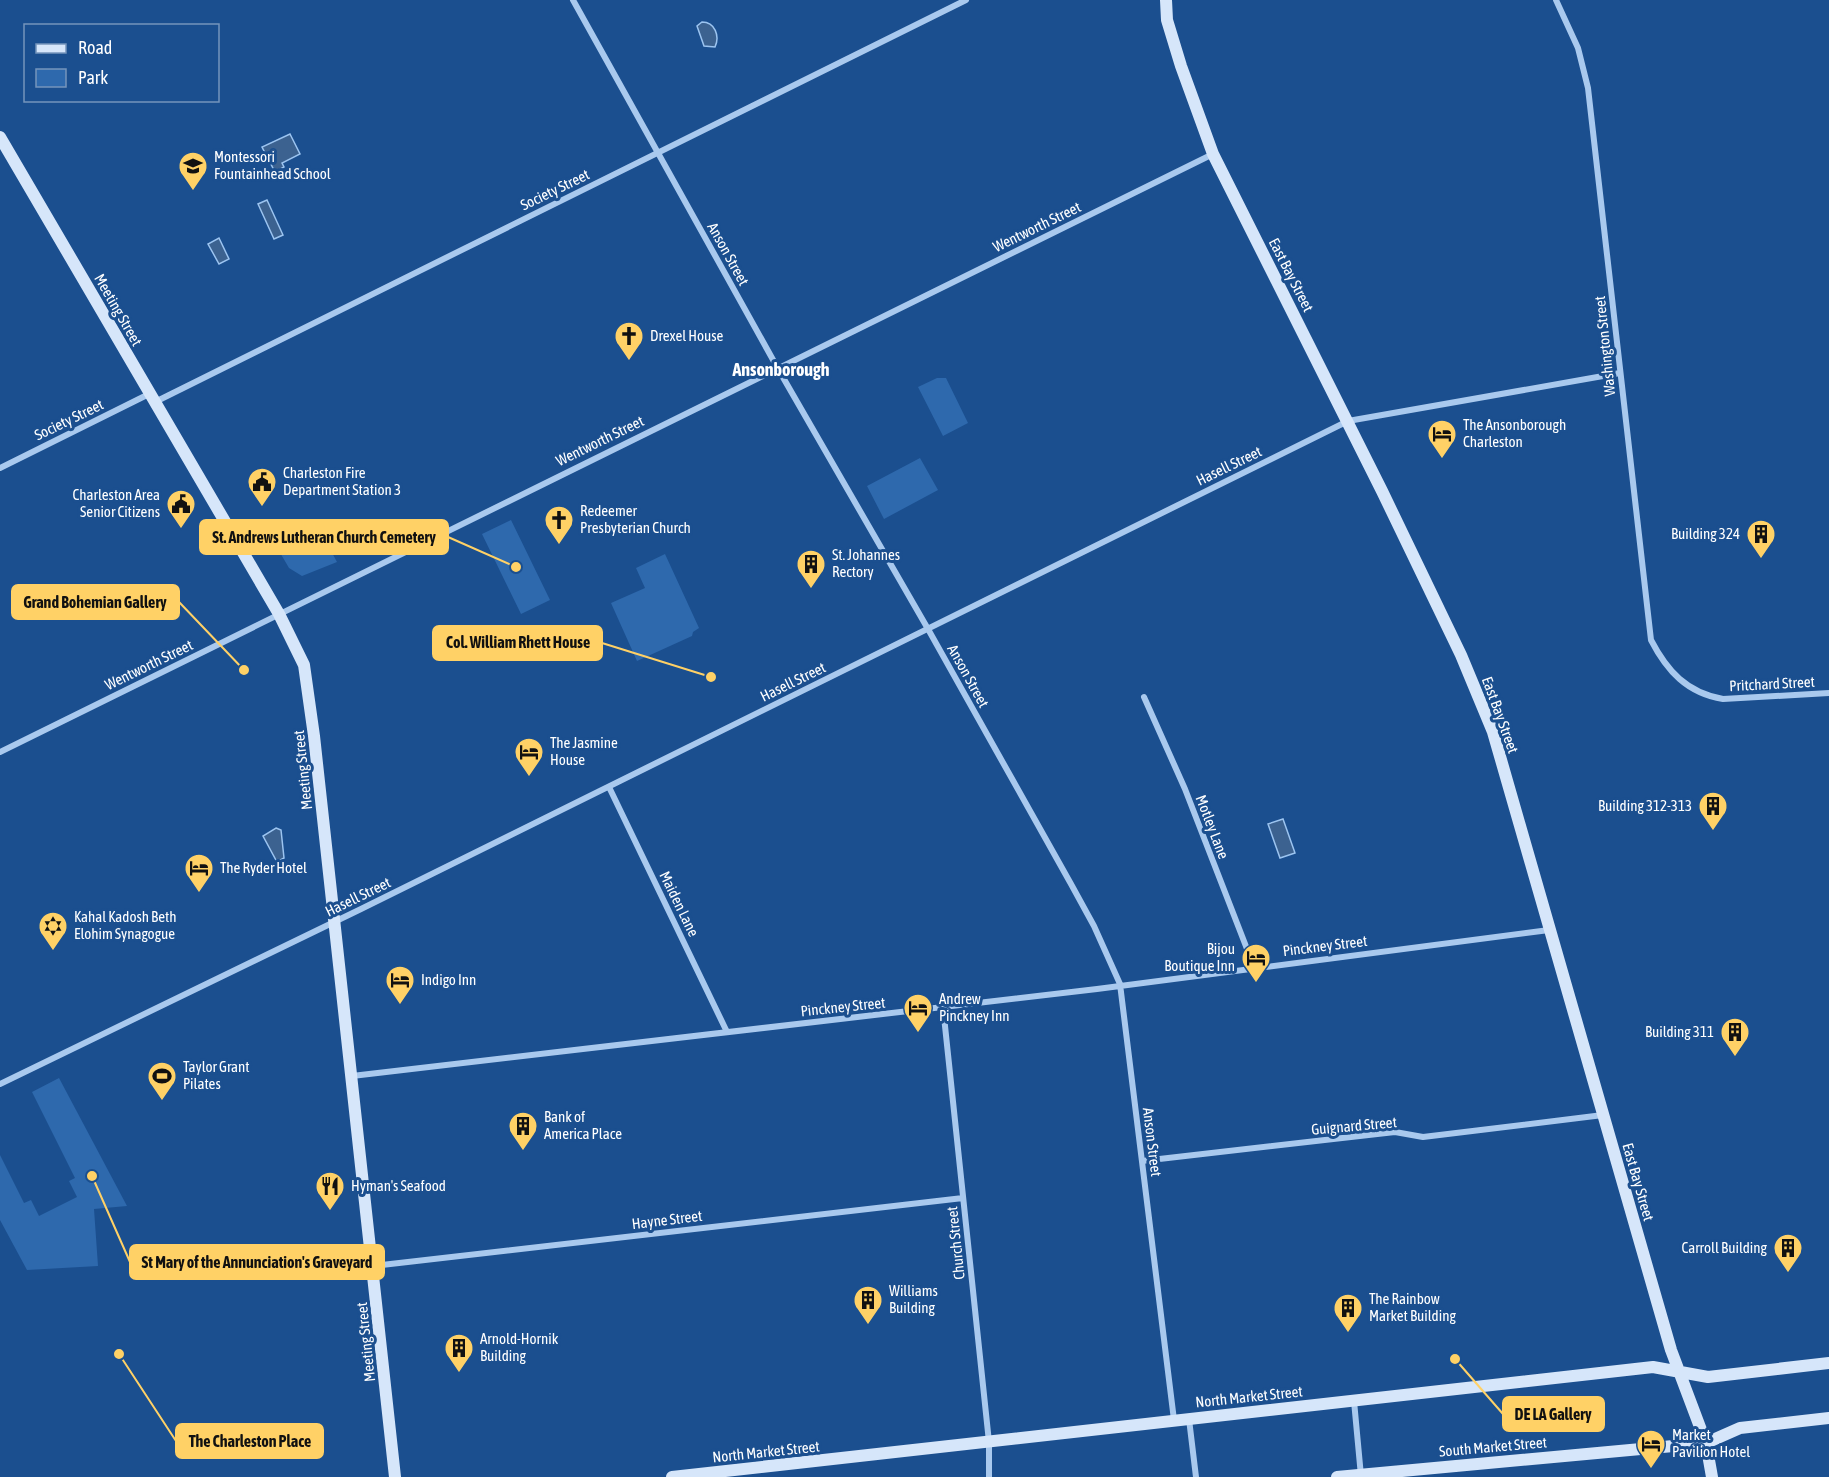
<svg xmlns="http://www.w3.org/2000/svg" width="1829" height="1477" viewBox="0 0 1829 1477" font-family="'Asap Condensed',sans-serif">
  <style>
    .green { fill: #2e69ad }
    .water { fill: #3c6290; stroke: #9cc4f0; stroke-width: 1.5 }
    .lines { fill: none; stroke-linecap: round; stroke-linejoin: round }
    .street { stroke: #a9c9ee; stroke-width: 6 }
    .secondary { stroke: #d6e6fa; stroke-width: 12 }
    .labels { text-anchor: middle; stroke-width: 6; stroke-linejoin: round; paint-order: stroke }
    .poi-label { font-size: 15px; fill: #fff; stroke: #1b4f8f; text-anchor: start }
    .street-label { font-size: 15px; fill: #fff; stroke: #1b4f8f }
    .quarter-label { font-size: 18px; font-weight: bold; fill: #fff; stroke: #1b4f8f }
    .leader { fill: none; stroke: #ffd166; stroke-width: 2 }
    .callout-dot { fill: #ffd166; stroke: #1b4f8f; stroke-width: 2 }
    .callout { fill: #ffd166; stroke: #ffd166; stroke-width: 2 }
    .callout-label { font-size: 16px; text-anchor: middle; font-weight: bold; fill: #111 }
  </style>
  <rect width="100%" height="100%" fill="#1b4f8f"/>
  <path class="green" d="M 937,378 L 946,378 L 968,423 L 943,436 L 918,387 Z
    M 920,458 L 938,490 L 884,519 L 867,486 Z
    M 511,520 L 550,600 L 521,614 L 482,534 Z
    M 316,523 L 337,562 L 302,576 L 289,568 L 275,544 Z
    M 665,554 L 699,628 L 693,632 L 692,636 L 637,661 L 611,603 L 645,588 L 636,568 Z
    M 59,1078 L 127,1206 L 94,1209 L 98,1266 L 27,1270 L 0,1220 L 0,1155 L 24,1203 L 31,1200 L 39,1216 L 77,1197 L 69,1181 L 75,1178 L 32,1092 Z"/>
  <path class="water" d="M 702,22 C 715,22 720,36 715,47 L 704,46 L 697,26 Z
    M 290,134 L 300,154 L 282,163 L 284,167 L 275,172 L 262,147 Z
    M 267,200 L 283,235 L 274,239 L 258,204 Z
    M 219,238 L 229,259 L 219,264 L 208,244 Z
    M 1283,819 L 1295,853 L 1280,858 L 1268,824 Z
    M 276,828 L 281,830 L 284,858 L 277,862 L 263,836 Z"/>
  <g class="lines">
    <path class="street" d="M 573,0 L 777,367 L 928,629 L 1071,884 L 1094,926 L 1120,984 L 1174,1420
      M 1556,0 L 1578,48 L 1588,88 L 1651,640 C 1667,671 1687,693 1723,699 L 1829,693
      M 155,402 L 966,0
      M 0,468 L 149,394
      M 1144,697 L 1185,789 L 1254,967
      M 0,752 L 1213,154
      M 609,787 L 727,1032
      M 943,1007 L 989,1442 L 989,1477
      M 352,1076 L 1097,989 L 1549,930
      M 0,1084 L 361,909 L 1348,421 L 1620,373
      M 1142,1161 L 1395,1132 L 1423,1137 L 1603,1115
      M 373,1266 L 963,1198
      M 1354,1401 L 1361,1476
      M 1189,1419 L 1196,1477"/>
    <path class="secondary" d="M 1166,0 L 1167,20 L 1181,66 L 1213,154 L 1382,491 L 1461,655 L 1493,732 L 1671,1350 L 1706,1443 L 1712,1477
      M 0,137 L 279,614 L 304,665 L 314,736 L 395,1477
      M 672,1477 L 1653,1367 L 1708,1377 L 1829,1363
      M 1337,1477 L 1706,1443 L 1740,1428 L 1829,1418"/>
  </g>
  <defs>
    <g id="school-pin" transform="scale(1.5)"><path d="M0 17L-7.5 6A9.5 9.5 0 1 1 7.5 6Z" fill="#ffd166" stroke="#1b4f8f"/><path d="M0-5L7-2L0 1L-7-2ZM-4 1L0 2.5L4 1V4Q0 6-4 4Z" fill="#111"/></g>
    <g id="church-pin" transform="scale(1.5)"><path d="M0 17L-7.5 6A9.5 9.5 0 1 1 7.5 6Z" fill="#ffd166" stroke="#1b4f8f"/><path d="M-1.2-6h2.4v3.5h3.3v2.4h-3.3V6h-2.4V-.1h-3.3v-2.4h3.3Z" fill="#111"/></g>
    <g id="hotel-pin" transform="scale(1.5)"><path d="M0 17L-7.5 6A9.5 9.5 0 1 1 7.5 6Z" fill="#ffd166" stroke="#1b4f8f"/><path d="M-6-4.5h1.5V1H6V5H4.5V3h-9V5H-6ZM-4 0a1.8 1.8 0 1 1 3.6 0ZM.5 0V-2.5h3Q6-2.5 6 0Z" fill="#111"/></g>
    <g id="civic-pin" transform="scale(1.5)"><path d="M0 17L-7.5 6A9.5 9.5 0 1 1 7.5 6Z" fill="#ffd166" stroke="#1b4f8f"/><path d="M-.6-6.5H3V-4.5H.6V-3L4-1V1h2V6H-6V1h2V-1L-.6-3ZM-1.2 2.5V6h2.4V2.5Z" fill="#111"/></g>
    <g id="building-pin" transform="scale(1.5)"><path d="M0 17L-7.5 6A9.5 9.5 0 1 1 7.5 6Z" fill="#ffd166" stroke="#1b4f8f"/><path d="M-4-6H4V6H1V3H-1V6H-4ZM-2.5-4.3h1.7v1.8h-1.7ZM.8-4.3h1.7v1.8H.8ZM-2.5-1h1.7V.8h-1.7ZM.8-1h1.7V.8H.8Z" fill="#111"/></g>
    <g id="synagogue-pin" transform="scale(1.5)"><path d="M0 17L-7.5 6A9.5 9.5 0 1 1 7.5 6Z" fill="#ffd166" stroke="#1b4f8f"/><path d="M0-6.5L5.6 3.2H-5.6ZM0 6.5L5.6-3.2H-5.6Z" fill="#111"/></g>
    <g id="stadium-pin" transform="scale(1.5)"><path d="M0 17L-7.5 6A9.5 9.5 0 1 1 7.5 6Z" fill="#ffd166" stroke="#1b4f8f"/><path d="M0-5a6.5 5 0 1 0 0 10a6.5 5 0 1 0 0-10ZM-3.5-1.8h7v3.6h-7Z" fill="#111"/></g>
    <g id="restaurant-pin" transform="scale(1.5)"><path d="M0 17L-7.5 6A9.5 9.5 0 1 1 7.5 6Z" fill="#ffd166" stroke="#1b4f8f"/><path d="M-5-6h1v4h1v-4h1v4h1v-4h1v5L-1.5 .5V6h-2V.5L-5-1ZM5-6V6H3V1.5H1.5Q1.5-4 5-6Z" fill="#111"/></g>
  </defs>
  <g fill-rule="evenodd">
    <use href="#school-pin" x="193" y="166"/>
    <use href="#church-pin" x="629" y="336"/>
    <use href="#hotel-pin" x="1442" y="434"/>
    <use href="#civic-pin" x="262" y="482"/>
    <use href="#civic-pin" x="181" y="504"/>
    <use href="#church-pin" x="559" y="520"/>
    <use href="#building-pin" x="1761" y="534"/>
    <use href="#building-pin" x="811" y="564"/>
    <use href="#hotel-pin" x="529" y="752"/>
    <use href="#building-pin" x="1713" y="806"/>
    <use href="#hotel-pin" x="199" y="868"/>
    <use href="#synagogue-pin" x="53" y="926"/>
    <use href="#hotel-pin" x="1256" y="958"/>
    <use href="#hotel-pin" x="400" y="980"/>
    <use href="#hotel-pin" x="918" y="1008"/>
    <use href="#building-pin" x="1735" y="1032"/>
    <use href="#stadium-pin" x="162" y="1076"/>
    <use href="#building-pin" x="523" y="1126"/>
    <use href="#restaurant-pin" x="330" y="1186"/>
    <use href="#building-pin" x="1788" y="1248"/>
    <use href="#building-pin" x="868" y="1300"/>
    <use href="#building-pin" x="1348" y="1308"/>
    <use href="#building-pin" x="459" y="1348"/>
    <use href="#hotel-pin" x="1651" y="1444"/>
  </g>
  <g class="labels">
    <g class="poi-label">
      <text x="214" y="162">Montessori<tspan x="214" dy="17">Fountainhead School</tspan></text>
      <text x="650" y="341">Drexel House</text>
      <text x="1463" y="430">The Ansonborough<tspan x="1463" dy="17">Charleston</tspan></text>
      <text x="283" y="478">Charleston Fire<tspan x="283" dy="17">Department Station 3</tspan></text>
      <text x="160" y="500" text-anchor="end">Charleston Area<tspan x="160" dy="17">Senior Citizens</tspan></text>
      <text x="580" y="516">Redeemer<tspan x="580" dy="17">Presbyterian Church</tspan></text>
      <text x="1740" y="539" text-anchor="end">Building 324</text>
      <text x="832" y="560">St. Johannes<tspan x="832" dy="17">Rectory</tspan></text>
      <text x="550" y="748">The Jasmine<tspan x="550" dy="17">House</tspan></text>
      <text x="1692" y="811" text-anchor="end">Building 312-313</text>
      <text x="220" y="873">The Ryder Hotel</text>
      <text x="74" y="922">Kahal Kadosh Beth<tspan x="74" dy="17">Elohim Synagogue</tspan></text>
      <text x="1235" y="954" text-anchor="end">Bijou<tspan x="1235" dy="17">Boutique Inn</tspan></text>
      <text x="421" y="985">Indigo Inn</text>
      <text x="939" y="1004">Andrew<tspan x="939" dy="17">Pinckney Inn</tspan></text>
      <text x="1714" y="1037" text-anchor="end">Building 311</text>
      <text x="183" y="1072">Taylor Grant<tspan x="183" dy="17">Pilates</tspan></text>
      <text x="544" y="1122">Bank of<tspan x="544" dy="17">America Place</tspan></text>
      <text x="351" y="1191">Hyman's Seafood</text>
      <text x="1767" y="1253" text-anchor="end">Carroll Building</text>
      <text x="889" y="1296">Williams<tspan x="889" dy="17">Building</tspan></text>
      <text x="1369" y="1304">The Rainbow<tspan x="1369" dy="17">Market Building</tspan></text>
      <text x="480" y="1344">Arnold-Hornik<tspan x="480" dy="17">Building</tspan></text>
      <text x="1672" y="1440">Market<tspan x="1672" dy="17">Pavilion Hotel</tspan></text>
    </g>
    <g class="street-label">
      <text transform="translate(555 190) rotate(-26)" y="5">Society Street</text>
      <text transform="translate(1037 227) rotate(-26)" y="5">Wentworth Street</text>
      <text transform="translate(728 254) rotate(61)" y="5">Anson Street</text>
      <text transform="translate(1291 275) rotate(63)" y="5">East Bay Street</text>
      <text transform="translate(118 310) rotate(60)" y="5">Meeting Street</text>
      <text transform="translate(1605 346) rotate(-96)" y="5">Washington Street</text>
      <text transform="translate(69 420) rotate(-26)" y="5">Society Street</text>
      <text transform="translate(600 441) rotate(-26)" y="5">Wentworth Street</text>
      <text transform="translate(1229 466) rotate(-26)" y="5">Hasell Street</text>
      <text transform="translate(149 665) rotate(-26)" y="5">Wentworth Street</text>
      <text transform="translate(968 676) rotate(61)" y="5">Anson Street</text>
      <text transform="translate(793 682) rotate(-26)" y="5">Hasell Street</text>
      <text transform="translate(1772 684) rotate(-3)" y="5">Pritchard Street</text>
      <text transform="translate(1500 715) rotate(70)" y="5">East Bay Street</text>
      <text transform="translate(303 770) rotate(-96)" y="5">Meeting Street</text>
      <text transform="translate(1212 827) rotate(69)" y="5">Motley Lane</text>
      <text transform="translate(358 897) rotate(-26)" y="5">Hasell Street</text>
      <text transform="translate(679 904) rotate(64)" y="5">Maiden Lane</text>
      <text transform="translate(1325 946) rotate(-7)" y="5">Pinckney Street</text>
      <text transform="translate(843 1007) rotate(-6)" y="5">Pinckney Street</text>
      <text transform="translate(1354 1126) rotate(-5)" y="5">Guignard Street</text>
      <text transform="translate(1152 1142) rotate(83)" y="5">Anson Street</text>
      <text transform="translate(1638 1182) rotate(74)" y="5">East Bay Street</text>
      <text transform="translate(667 1220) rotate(-7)" y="5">Hayne Street</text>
      <text transform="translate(956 1243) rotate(-96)" y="5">Church Street</text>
      <text transform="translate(366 1342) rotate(-96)" y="5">Meeting Street</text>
      <text transform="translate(1249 1397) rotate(-6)" y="5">North Market Street</text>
      <text transform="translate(1493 1447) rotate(-5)" y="5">South Market Street</text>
      <text transform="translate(766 1452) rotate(-6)" y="5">North Market Street</text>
    </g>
    <g class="quarter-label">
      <text x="781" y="376">Ansonborough</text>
    </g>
  </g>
  <path class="leader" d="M516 567L448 537M244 670L179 602M711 677L602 643M92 1176L130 1262M1455 1359L1503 1414M119 1354L176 1441"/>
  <g class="callout-dot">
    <circle cx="516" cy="567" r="6"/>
    <circle cx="244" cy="670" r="6"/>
    <circle cx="711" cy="677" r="6"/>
    <circle cx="92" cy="1176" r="6"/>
    <circle cx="1455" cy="1359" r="6"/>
    <circle cx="119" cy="1354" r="6"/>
  </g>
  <g class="callout">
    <rect x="200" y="520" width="248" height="34" rx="6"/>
    <rect x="12" y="585" width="167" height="34" rx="6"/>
    <rect x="433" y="626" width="169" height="34" rx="6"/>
    <rect x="130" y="1245" width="254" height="34" rx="6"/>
    <rect x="1503" y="1397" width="101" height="34" rx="6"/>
    <rect x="176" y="1424" width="147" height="34" rx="6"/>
  </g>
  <g class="callout-label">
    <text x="324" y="543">St. Andrews Lutheran Church Cemetery</text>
    <text x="95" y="608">Grand Bohemian Gallery</text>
    <text x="518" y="648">Col. William Rhett House</text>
    <text x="257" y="1268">St Mary of the Annunciation's Graveyard</text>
    <text x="1553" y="1420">DE LA Gallery</text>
    <text x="250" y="1447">The Charleston Place</text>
  </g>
  <rect x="24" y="24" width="195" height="78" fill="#1b4f8f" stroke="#7695bc" stroke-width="1.5"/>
  <rect x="36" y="44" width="30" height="9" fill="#d6e6fa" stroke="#7695bc" stroke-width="1.5"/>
  <text x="78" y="54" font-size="18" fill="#ffffff">Road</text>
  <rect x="36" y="69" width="30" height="18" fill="#2e69ad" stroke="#7695bc" stroke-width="1.5"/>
  <text x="78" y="84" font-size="18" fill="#ffffff">Park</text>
</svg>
